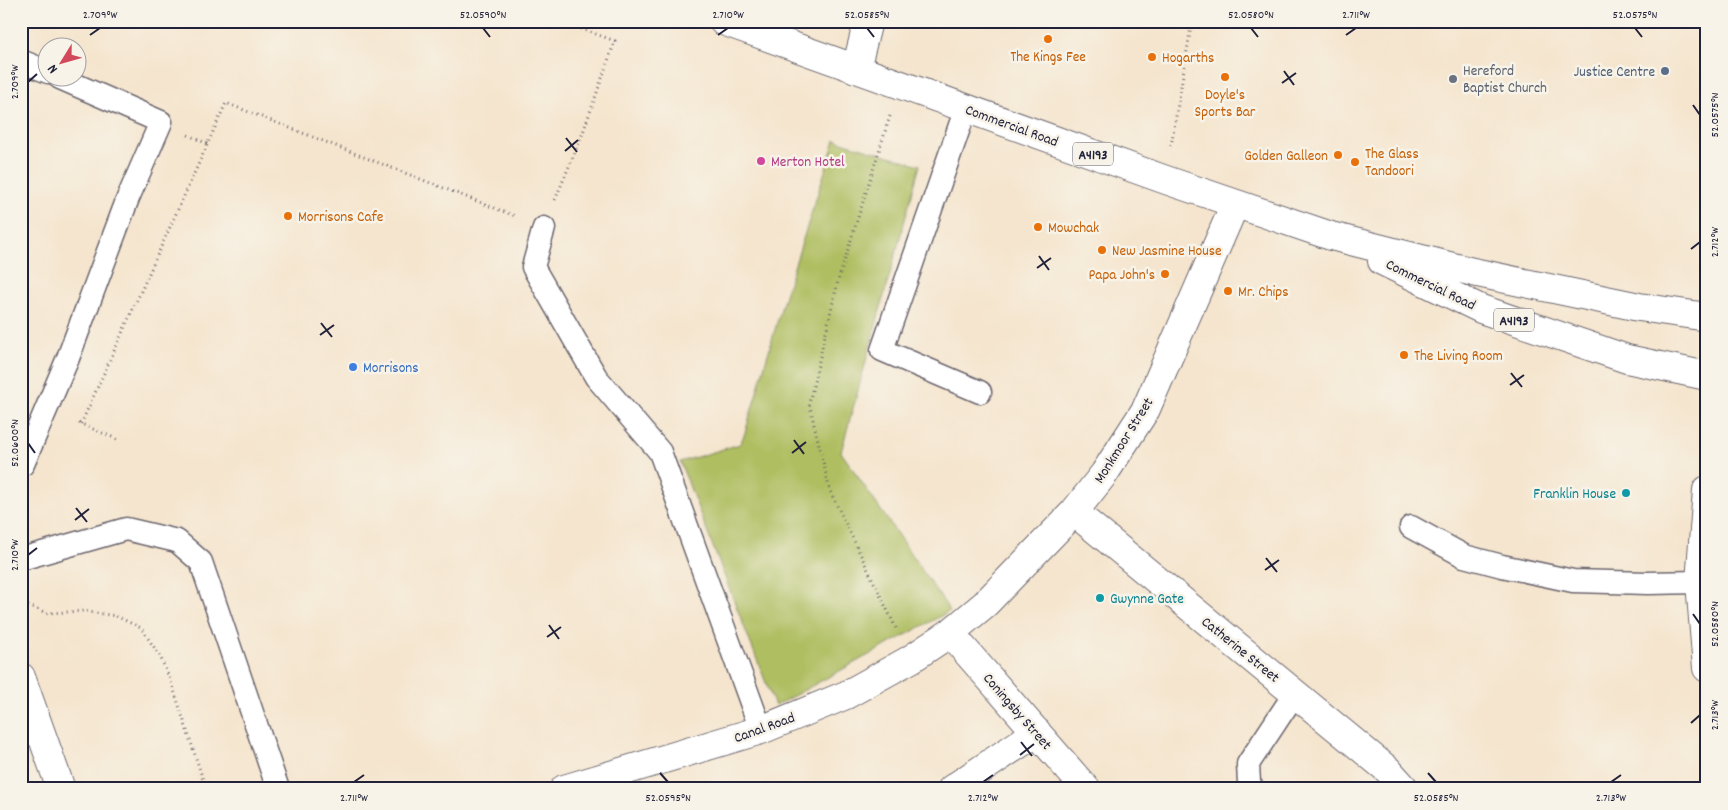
<svg xmlns="http://www.w3.org/2000/svg" width="1728" height="810" viewBox="0 0 1728 810" font-family="Dekko,sans-serif">
  <style>
    .green { fill: #afbe60; stroke: #68704e }
    .lines { fill: none; stroke-linecap: round; stroke-linejoin: round }
    .service-casing { stroke: #6c666e; stroke-width: 25 }
    .minor-casing { stroke: #6c666e; stroke-width: 30 }
    .primary-casing { stroke: #6c666e; stroke-width: 30 }
    .trunk-casing { stroke: #6c666e; stroke-width: 30 }
    .path { stroke: #6c666e; stroke-width: 3; stroke-dasharray: 1 4; stroke-linecap: butt }
    .service { stroke: #fff; stroke-width: 22 }
    .minor { stroke: #fff; stroke-width: 28 }
    .primary { stroke: #fff; stroke-width: 28 }
    .trunk { stroke: #fff; stroke-width: 28 }
    .ticks { fill: none; stroke: #22223b; stroke-width: 2 }
    .food-dot { fill: #e8710a; stroke: #f7f3e8; stroke-width: 2 }
    .service-dot { fill: #5c6f8a; stroke: #f7f3e8; stroke-width: 2 }
    .worship-dot { fill: #6b7280; stroke: #f7f3e8; stroke-width: 2 }
    .hotel-dot { fill: #d1479c; stroke: #f7f3e8; stroke-width: 2 }
    .shop-dot { fill: #3f7fe0; stroke: #f7f3e8; stroke-width: 2 }
    .culture-dot { fill: #0f9aa8; stroke: #f7f3e8; stroke-width: 2 }
    .labels { text-anchor: middle; stroke-width: 5; stroke-linejoin: round; paint-order: stroke }
    .shield { fill: #f7f3e8; stroke: #62616f; stroke-width: 1 }
    .shield-label { font-size: 14px; font-weight: bold; fill: #22223b }
    .food-label { font-size: 15px; fill: #c56008; stroke: #f7f3e8; text-anchor: start }
    .worship-label { font-size: 15px; fill: #5b616d; stroke: #f7f3e8; text-anchor: start }
    .service-label { font-size: 15px; fill: #4e5e75; stroke: #f7f3e8; text-anchor: end }
    .street-label { font-size: 15px; fill: #22223b; stroke: #f7f3e8 }
    .hotel-label { font-size: 15px; fill: #b23c85; stroke: #f7f3e8; text-anchor: start }
    .shop-label { font-size: 15px; fill: #366cbe; stroke: #f7f3e8; text-anchor: start }
    .culture-label { font-size: 15px; fill: #0d838f; stroke: #f7f3e8; text-anchor: end }
    .neatline { fill: none; stroke: #22223b; stroke-width: 2 }
    .ticks-label { font-size: 12px; text-anchor: middle; fill: #22223b }
  </style>
  <rect width="100%" height="100%" fill="#f7f3e8"/>
  <filter id="ink" filterUnits="userSpaceOnUse"><feTurbulence type="fractalNoise" baseFrequency=".02" numOctaves="2"/><feDisplacementMap in="SourceGraphic" scale="10" xChannelSelector="R" yChannelSelector="G"/><feConvolveMatrix kernelMatrix="1 2 1 2 8 2 1 2 1" color-interpolation-filters="sRGB"/></filter>
  <filter id="wash" filterUnits="userSpaceOnUse"><feTurbulence type="fractalNoise" baseFrequency=".0096" numOctaves="4" result="noise"/><feDisplacementMap in="SourceGraphic" scale="20" xChannelSelector="R" yChannelSelector="G"/><feGaussianBlur stdDeviation="1.12" result="paint"/><feColorMatrix in="noise" values="0 0 0 0 0 0 0 0 0 0 0 0 0 0 0 0 0 1.4 0 .05"/><feComposite in="paint" operator="in"/></filter>
  <g filter="url(#wash)">
    <rect width="100%" height="100%" fill="#f5e5ce"/>
    <path class="green" d="M 835,140 L 920,165 L 841,452 L 950,611 L 775,706 L 680,462 L 740,444 L 745,433 L 785,295 Z"/>
  </g>
  <g filter="url(#ink)">
    <g class="lines">
      <g class="service-casing">
        <path id="service" d="M 21,61 L 48,72
          M 966,108 L 882,350 L 980,392
          M 544,228 L 533,267 L 596,377 L 660,452 L 761,730
          M 21,463 L 23,464 L 68,358 L 128,198 L 161,122 L 60,78
          M 1411,527 L 1464,556 L 1502,566 L 1573,581 L 1648,583 L 1700,582
          M 21,559 L 126,529 L 177,541 L 201,562 L 278,789
          M 21,735 L 40,733
          M 1253,789 L 1249,783 L 1248,764 L 1295,693"/>
      </g>
      <g class="minor-casing">
        <path id="minor" d="M 856,69 L 868,21
          M 1074,512 L 1388,770 L 1405,789
          M 950,633 L 1086,789
          M 21,677 L 61,789
          M 564,789 L 761,730 L 846,695 L 911,659 L 950,633 L 985,604 L 1074,512 L 1104,474 L 1146,409 L 1235,204
          M 952,789 L 1037,732"/>
      </g>
      <g class="primary-casing">
        <path id="primary" d="M 723,21 L 1166,180 L 1331,236 L 1473,272 L 1639,307 L 1707,317
          M 1382,261 L 1481,309 L 1627,359 L 1707,376"/>
      </g>
      <g class="trunk-casing">
        <path id="trunk" d="M 1707,490 L 1700,582 L 1707,668"/>
      </g>
      <path class="path" d="M 890,116 L 838,281 L 809,403 L 830,491 L 896,628
        M 188,135 L 208,144
        M 1171,146 L 1192,21
        M 555,200 L 581,138 L 615,41 L 560,21
        M 79,423 L 119,440
        M 81,424 L 226,103 L 515,216
        M 21,599 L 26,605 L 47,613 L 84,611 L 116,616 L 141,628 L 160,656 L 173,687 L 206,789"/>
      <use href="#service" class="service"/>
      <use href="#minor" class="minor"/>
      <use href="#primary" class="primary"/>
      <use href="#trunk" class="trunk"/>
    </g>
  </g>
  <path class="ticks" d="M 483,28 L 490,37M 867,28 L 874,37M 1251,28 L 1258,37M 1635,28 L 1642,37M 90,35 L 100,28M 718,35 L 728,28M 1346,35 L 1356,28M 1284,71 L 1294,85M 28,82 L 37,74M 1282,83 L 1296,73M 1693,105 L 1700,115M 566,138 L 577,152M 565,151 L 578,140M 1691,249 L 1700,242M 1039,256 L 1049,270M 1037,268 L 1051,258M 321,323 L 332,337M 320,335 L 334,325M 1511,373 L 1522,387M 1510,385 L 1524,375M 794,440 L 804,454M 28,443 L 35,453M 792,453 L 806,442M 76,508 L 87,522M 75,520 L 89,509M 28,555 L 37,548M 1266,558 L 1277,572M 1265,570 L 1279,560M 1693,614 L 1700,624M 549,625 L 559,639M 547,637 L 561,627M 1691,723 L 1700,715M 1021,742 L 1032,756M 1020,755 L 1034,744M 660,773 L 668,782M 1428,773 L 1436,782M 354,782 L 364,775M 983,782 L 993,775M 1611,782 L 1621,775"/>
  <g class="food-dot">
    <circle cx="1048" cy="39" r="5"/>
    <circle cx="1152" cy="57" r="5"/>
    <circle cx="1225" cy="77" r="5"/>
    <circle cx="1338" cy="155" r="5"/>
    <circle cx="1355" cy="162" r="5"/>
    <circle cx="288" cy="216" r="5"/>
    <circle cx="1038" cy="227" r="5"/>
    <circle cx="1102" cy="250" r="5"/>
    <circle cx="1165" cy="274" r="5"/>
    <circle cx="1228" cy="291" r="5"/>
    <circle cx="1404" cy="355" r="5"/>
  </g>
  <circle class="service-dot" cx="1665" cy="71" r="5"/>
  <circle class="worship-dot" cx="1453" cy="79" r="5"/>
  <circle class="hotel-dot" cx="761" cy="161" r="5"/>
  <circle class="shop-dot" cx="353" cy="367" r="5"/>
  <g class="culture-dot">
    <circle cx="1626" cy="493" r="5"/>
    <circle cx="1100" cy="598" r="5"/>
  </g>
  <g class="labels">
    <g class="shield">
      <rect x="1073" y="142.5" width="40" height="23" rx="4"/>
      <rect x="1494" y="308.5" width="40" height="23" rx="4"/>
    </g>
    <g class="shield-label">
      <text x="1093" y="159">A4193</text>
      <text x="1514" y="325">A4193</text>
    </g>
    <g class="food-label">
      <text x="1048" y="61" text-anchor="middle">The Kings Fee</text>
      <text x="1162" y="62">Hogarths</text>
      <text x="1225" y="99" text-anchor="middle">Doyle's<tspan x="1225" dy="17">Sports Bar</tspan></text>
      <text x="1365" y="158">The Glass<tspan x="1365" dy="17">Tandoori</tspan></text>
      <text x="1328" y="160" text-anchor="end">Golden Galleon</text>
      <text x="298" y="221">Morrisons Cafe</text>
      <text x="1048" y="232">Mowchak</text>
      <text x="1112" y="255">New Jasmine House</text>
      <text x="1155" y="279" text-anchor="end">Papa John's</text>
      <text x="1238" y="296">Mr. Chips</text>
      <text x="1414" y="360">The Living Room</text>
    </g>
    <g class="worship-label">
      <text x="1463" y="75">Hereford<tspan x="1463" dy="17">Baptist Church</tspan></text>
    </g>
    <g class="service-label">
      <text x="1655" y="76">Justice Centre</text>
    </g>
    <g class="street-label">
      <text transform="translate(1012 125) rotate(20)" y="5">Commercial Road</text>
      <text transform="translate(1431 284) rotate(26)" y="5">Commercial Road</text>
      <text transform="translate(1123 440) rotate(-58)" y="5">Monkmoor Street</text>
      <text transform="translate(1241 649) rotate(39)" y="5">Catherine Street</text>
      <text transform="translate(1018 711) rotate(49)" y="5">Coningsby Street</text>
      <text transform="translate(764 727) rotate(-20)" y="5">Canal Road</text>
    </g>
    <g class="hotel-label">
      <text x="771" y="166">Merton Hotel</text>
    </g>
    <g class="shop-label">
      <text x="363" y="372">Morrisons</text>
    </g>
    <g class="culture-label">
      <text x="1616" y="498">Franklin House</text>
      <text x="1110" y="603" text-anchor="start">Gwynne Gate</text>
    </g>
  </g>
  <rect width="1728" height="810" fill="none" stroke="#f7f3e8" stroke-width="55"/>
  <g transform="translate(62 62) rotate(233)"><circle r="24" fill="#f7f3e8" stroke="#a29fa3"/>
  <path d="M0-4L9 19L0 12L-9 19Z" fill="#d1495b"/>
  <text y="-8" font-size="14" font-weight="bold" text-anchor="middle" fill="#22223b">N</text>
  </g>
  <rect x="28" y="28" width="1672" height="754" class="neatline"/>
  <g class="ticks-label">
    <text x="100" y="18">2.709°W</text>
    <text x="483" y="18">52.0590°N</text>
    <text x="728" y="18">2.710°W</text>
    <text x="867" y="18">52.0585°N</text>
    <text x="1251" y="18">52.0580°N</text>
    <text x="1356" y="18">2.711°W</text>
    <text x="1635" y="18">52.0575°N</text>
    <text transform="translate(14 82) rotate(-90)" y="4">2.709°W</text>
    <text transform="translate(1714 115) rotate(-90)" y="4">52.0575°N</text>
    <text transform="translate(1714 242) rotate(-90)" y="4">2.712°W</text>
    <text transform="translate(14 443) rotate(-90)" y="4">52.0600°N</text>
    <text transform="translate(14 555) rotate(-90)" y="4">2.710°W</text>
    <text transform="translate(1714 624) rotate(-90)" y="4">52.0580°N</text>
    <text transform="translate(1714 715) rotate(-90)" y="4">2.713°W</text>
    <text x="354" y="801">2.711°W</text>
    <text x="668" y="801">52.0595°N</text>
    <text x="983" y="801">2.712°W</text>
    <text x="1436" y="801">52.0585°N</text>
    <text x="1611" y="801">2.713°W</text>
  </g>
</svg>
